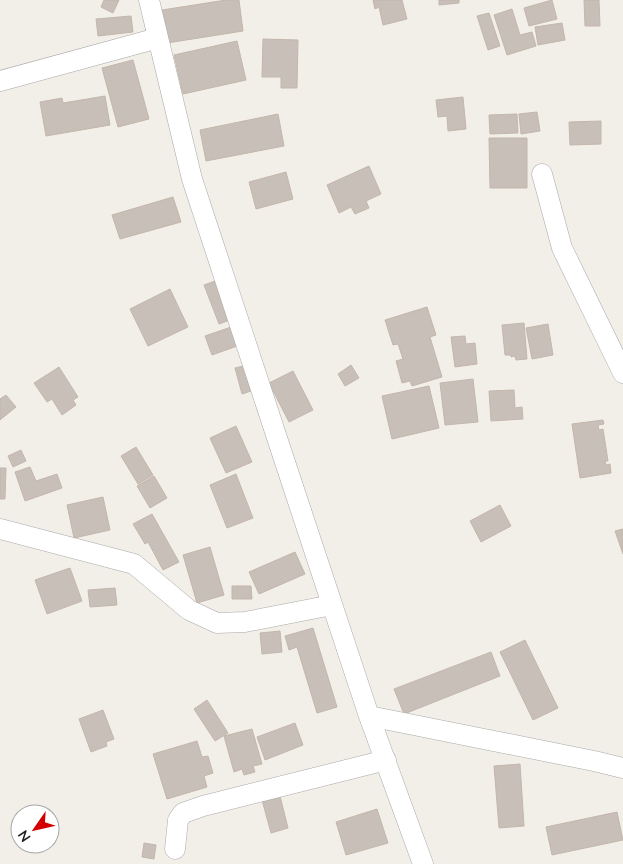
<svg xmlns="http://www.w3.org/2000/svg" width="623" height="864" viewBox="0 0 623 864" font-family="Mulish,sans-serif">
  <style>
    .building { fill: #c7bfb8; stroke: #c4b6ab }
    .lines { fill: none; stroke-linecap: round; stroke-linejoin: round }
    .minor-casing { stroke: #a9a9a9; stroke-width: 21 }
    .minor { stroke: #fff; stroke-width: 20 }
  </style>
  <rect width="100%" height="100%" fill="#f2efe9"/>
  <path class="building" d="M 104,0 L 119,0 L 113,13 L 101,7 Z
    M 226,0 L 239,0 L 243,31 L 167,43 L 162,10 Z
    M 373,0 L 402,0 L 407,19 L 383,25 L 379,7 L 375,9 Z
    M 439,0 L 459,0 L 459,3 L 439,5 Z
    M 552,0 L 557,19 L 529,26 L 524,8 Z
    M 584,0 L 599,0 L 600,26 L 585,26 Z
    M 512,9 L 520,35 L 532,32 L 536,46 L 507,55 L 494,15 Z
    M 489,13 L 500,46 L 488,50 L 477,16 Z
    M 131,16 L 133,32 L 98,36 L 96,19 Z
    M 562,23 L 565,40 L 538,45 L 535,27 Z
    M 263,39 L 298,40 L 297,88 L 281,88 L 281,77 L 262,77 Z
    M 237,41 L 246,80 L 183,94 L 174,55 Z
    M 133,60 L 149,119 L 118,127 L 102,68 Z
    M 105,96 L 110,125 L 46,136 L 40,102 L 62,98 L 63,103 Z
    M 463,97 L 466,129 L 448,131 L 447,116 L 438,117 L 436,100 Z
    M 537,112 L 540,131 L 521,134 L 519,114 Z
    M 278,114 L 284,146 L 206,161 L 200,130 Z
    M 517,114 L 518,133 L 490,134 L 489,115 Z
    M 601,121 L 601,144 L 570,145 L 569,122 Z
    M 489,138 L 527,138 L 527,188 L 490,188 Z
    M 369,166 L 381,194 L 366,201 L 369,208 L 355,214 L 351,207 L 339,213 L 327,185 Z
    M 286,172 L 293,199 L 256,209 L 249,182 Z
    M 173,197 L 181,222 L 120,239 L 112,215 Z
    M 215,281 L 230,320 L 219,324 L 204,285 Z
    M 170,289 L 188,327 L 148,346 L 130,309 Z
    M 427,307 L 436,335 L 430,337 L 442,377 L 412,386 L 410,381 L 402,383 L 396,361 L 403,359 L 398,344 L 393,345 L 385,320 Z
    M 524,323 L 527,359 L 516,360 L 515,356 L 511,357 L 511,355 L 505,355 L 502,325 Z
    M 548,324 L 553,355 L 532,359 L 526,328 Z
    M 234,326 L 240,345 L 212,355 L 205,336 Z
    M 465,336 L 466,344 L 475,343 L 477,364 L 455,367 L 451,337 Z
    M 351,365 L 359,378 L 345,386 L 338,374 Z
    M 244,366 L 251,391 L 242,394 L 235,368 Z
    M 59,367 L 78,397 L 73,400 L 76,405 L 62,415 L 52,399 L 47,402 L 34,383 Z
    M 293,371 L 313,410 L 289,422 L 269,383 Z
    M 473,379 L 478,422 L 445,425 L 440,383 Z
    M 429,386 L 439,428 L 392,439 L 382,396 Z
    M 514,390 L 515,408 L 522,407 L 523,419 L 491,421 L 489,391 Z
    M 6,395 L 16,407 L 0,420 L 0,399 Z
    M 603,420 L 604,424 L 598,425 L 599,430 L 603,429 L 608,461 L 605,461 L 606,465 L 610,464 L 611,473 L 580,478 L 572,424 Z
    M 236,426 L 252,462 L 226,473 L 210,438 Z
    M 136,447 L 153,475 L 138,484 L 121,456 Z
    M 21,450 L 26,461 L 13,467 L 8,456 Z
    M 30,467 L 36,481 L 57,474 L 62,488 L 25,501 L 15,472 Z
    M 0,468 L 6,468 L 5,499 L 0,499 Z
    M 236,474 L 253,518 L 227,528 L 210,485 Z
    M 154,476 L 167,498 L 150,508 L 137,486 Z
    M 103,497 L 110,530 L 74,538 L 67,505 Z
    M 500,505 L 511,526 L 481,542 L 470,521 Z
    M 152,514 L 179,562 L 163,570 L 148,542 L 145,544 L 133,524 Z
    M 623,529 L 623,554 L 615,531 Z
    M 210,547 L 224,595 L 197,603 L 183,555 Z
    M 295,552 L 305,574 L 259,594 L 249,572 Z
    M 70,568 L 82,601 L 47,614 L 35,580 Z
    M 232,586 L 251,586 L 252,599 L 232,599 Z
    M 115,588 L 117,605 L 90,607 L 88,590 Z
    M 313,628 L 337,707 L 317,713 L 297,647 L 289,650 L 285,636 Z
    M 280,631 L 282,652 L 262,654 L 260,633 Z
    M 525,640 L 558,708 L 533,720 L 500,652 Z
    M 491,652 L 500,676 L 404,714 L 394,689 Z
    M 207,700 L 228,733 L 215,741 L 194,709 Z
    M 103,710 L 114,739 L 106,742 L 107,746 L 91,752 L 79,719 Z
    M 295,723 L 303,745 L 265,760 L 257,737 Z
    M 252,729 L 262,764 L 253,766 L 255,772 L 244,775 L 242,769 L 234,772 L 224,736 Z
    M 197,741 L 202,757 L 208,756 L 213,773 L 204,776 L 207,787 L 167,799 L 153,754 Z
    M 520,764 L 524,826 L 499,828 L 494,766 Z
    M 280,796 L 288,828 L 271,833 L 262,800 Z
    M 377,809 L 388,843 L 346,855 L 336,822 Z
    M 617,812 L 623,840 L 552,855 L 546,827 Z
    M 144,843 L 156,845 L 154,859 L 142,857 Z"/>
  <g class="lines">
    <g class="minor-casing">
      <path id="minor" d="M 149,0 L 192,179 L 280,447 L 369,716 L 423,864
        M 0,81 L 158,38
        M 542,174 L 562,248 L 623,373
        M 0,529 L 134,564 L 189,610 L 217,623 L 245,622 L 332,605
        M 369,716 L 594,761 L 623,768
        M 175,849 L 178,820 L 183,813 L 203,806 L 386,760"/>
    </g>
    <use href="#minor" class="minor"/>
  </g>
  <g transform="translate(35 829) rotate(236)"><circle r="24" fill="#ffffff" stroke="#a7a7a7"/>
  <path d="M0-4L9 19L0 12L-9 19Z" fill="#d40000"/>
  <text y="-8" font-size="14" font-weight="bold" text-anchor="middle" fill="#222222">N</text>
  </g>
</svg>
